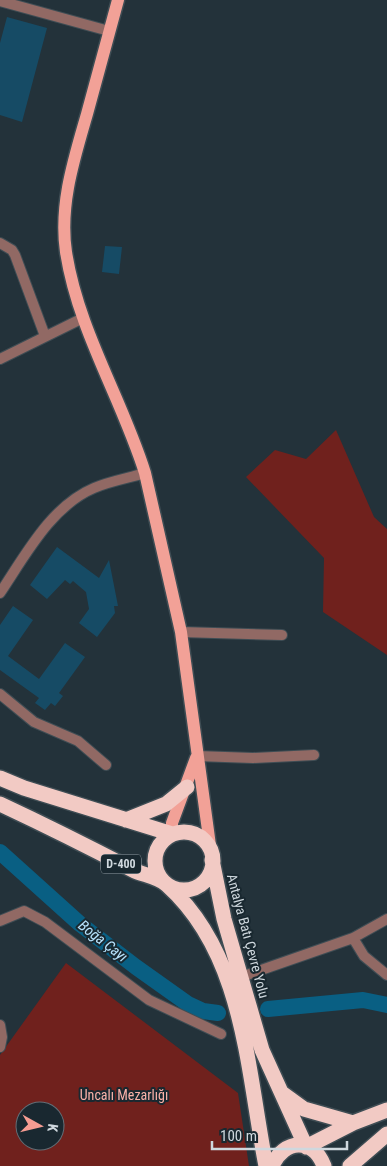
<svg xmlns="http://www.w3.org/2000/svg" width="387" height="1166" viewBox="0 0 387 1166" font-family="'Roboto Condensed',sans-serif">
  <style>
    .green { fill: #70211d; fill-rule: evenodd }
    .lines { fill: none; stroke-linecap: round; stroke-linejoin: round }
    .river { stroke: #095f83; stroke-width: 16 }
    .building { fill: #164b65 }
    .minor-casing { stroke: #3f4d54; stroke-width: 12 }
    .major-casing { stroke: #3f4d54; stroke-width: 15 }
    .highway-casing { stroke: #3f4d54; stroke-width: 18 }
    .minor { stroke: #916964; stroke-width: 10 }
    .major { stroke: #f2a197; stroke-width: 12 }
    .highway { stroke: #f2cac4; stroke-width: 15 }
    .labels { text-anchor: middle; stroke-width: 4; stroke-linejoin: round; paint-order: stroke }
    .shield { fill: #192830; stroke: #98a3aa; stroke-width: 1 }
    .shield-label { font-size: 12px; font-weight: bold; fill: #cfd8de }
    .street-label { font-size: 14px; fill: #cfd8de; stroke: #192830 }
    .park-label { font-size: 14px; fill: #fab1a8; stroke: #192830 }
    .water-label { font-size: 15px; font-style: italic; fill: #b6e2fc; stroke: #192830 }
  </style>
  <rect width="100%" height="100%" fill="#23323a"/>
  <path class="green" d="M 336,430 L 374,517 L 387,529 L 387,655 L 323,612 L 324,558 L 246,477 L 275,450 L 306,459 Z
    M 66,963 L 238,1093 L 249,1166 L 0,1166 L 0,1055 ZM 25,1111 L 55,1111 L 55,1141 L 25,1141 Z"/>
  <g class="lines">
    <path class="river" d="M 0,852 L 80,924 L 136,967 L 188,1004 L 203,1011 L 218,1013
      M 268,1009 L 363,1000 L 387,1005"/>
  </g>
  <path class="building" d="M 7,17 L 47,28 L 22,122 L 0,115 L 0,43 Z
    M 105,246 L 122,247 L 119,274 L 102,272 Z
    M 57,547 L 99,578 L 109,560 L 118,606 L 114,606 L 115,613 L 97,637 L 79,623 L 89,609 L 86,592 L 73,581 L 70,584 L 65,580 L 47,599 L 30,585 Z
    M 13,606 L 33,620 L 8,656 L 39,679 L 65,643 L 85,657 L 59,693 L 63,696 L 55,706 L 51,703 L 45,710 L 35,703 L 39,698 L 0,670 L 0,625 Z"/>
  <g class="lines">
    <g class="minor-casing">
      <path id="minor" d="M 0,1 L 109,31
        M 0,243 L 12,250 L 15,255 L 45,336
        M 0,359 L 83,318
        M 0,593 C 25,556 51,506 94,488 C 110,481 129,478 145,473
        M 181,632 L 282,635
        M 0,694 L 34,722 L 78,741 L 106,765
        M 197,756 L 253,758 L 314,755
        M 0,921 L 24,911 L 45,922 L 149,1000 L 221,1034
        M 353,938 L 364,956 L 387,975
        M 241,977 L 353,938 L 387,919
        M 0,1025 L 2,1037 L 0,1047"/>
    </g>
    <g class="major-casing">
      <path id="major" d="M 118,0 C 108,38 97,76 87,114 C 74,159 59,205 66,252 C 78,330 122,399 145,473 L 181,632 L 212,860
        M 172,834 L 172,823 L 196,758"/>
    </g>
    <g class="highway-casing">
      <path id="highway" d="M 0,778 L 24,788 L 172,834
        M 0,804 C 45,825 89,847 133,870 C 143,875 159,877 167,885 C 245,955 247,1071 266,1166
        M 126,820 L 166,804 L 187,787
        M155 861a29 29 0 1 1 58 0a29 29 0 1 1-58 0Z
        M 212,860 L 224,919 L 262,1050 L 306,1147 L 353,1123 L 387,1110
        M 282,1093 L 304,1109 L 353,1123
        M 272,1166 C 284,1139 313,1137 324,1166
        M 350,1166 L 387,1134"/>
    </g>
    <use href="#minor" class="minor"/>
    <use href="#major" class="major"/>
    <use href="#highway" class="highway"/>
  </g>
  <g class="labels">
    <rect class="shield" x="101" y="854.5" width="40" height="19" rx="4"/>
    <g class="shield-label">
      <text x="121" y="868">D-400</text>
    </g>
    <g class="street-label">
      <text transform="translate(248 936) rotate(75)" y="5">Antalya Batı Çevre Yolu</text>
    </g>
    <g class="park-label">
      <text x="124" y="1100">Uncalı Mezarlığı</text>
    </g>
    <g class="water-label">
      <text transform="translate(103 941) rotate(38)" y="5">Boğa Çayı</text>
    </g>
  </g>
  <g transform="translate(40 1126) rotate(98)"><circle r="24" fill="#192830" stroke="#626e76"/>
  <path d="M0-4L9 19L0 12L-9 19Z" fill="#f59c92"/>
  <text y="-8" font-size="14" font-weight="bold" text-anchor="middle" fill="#cfd8de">K</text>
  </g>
  <path d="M212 1141v8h135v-8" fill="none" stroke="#cfd8de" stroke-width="2.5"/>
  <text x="220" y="1141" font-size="15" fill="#cfd8de" stroke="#192830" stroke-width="4" paint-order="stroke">100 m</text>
</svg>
